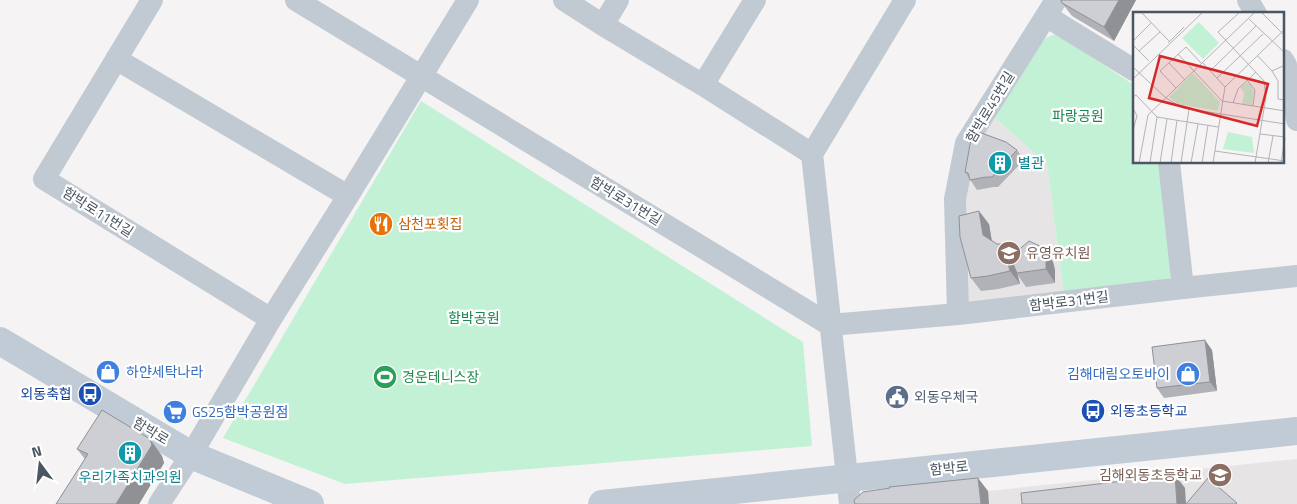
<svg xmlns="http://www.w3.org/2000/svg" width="1297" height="504" viewBox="0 0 1297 504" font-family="'Titillium Web','Noto Sans KR',sans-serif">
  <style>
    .education { fill: #e6e4e5 }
    .green { fill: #c3f1d5 }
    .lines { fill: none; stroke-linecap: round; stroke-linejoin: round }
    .street { stroke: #c1cad2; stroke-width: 22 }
    .secondary { stroke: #c1cbd6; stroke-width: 28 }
    .wall { fill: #b0b2b7 }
    .shaded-wall { fill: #909195 }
    .building { fill: #cdcfd5; stroke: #909195 }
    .labels { text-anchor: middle; stroke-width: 4.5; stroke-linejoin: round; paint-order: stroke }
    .street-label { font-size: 14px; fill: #4a5661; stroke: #fff }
    .park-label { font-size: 14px; fill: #17864f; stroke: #fff }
    .culture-label { font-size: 14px; fill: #0d838f; stroke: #fff; text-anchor: start }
    .food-label { font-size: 14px; fill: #c56008; stroke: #fff; text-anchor: start }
    .education-label { font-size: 14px; fill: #785e54; stroke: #fff; text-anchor: start }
    .shop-label { font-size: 14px; fill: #366cbe; stroke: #fff; text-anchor: start }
    .leisure-label { font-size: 14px; fill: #27864d; stroke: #fff; text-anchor: start }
    .transit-label { font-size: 14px; fill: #164399; stroke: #fff; text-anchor: end }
    .service-label { font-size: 14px; fill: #4e5e75; stroke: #fff; text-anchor: start }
    .inset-road { fill: none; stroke: #b1b4b9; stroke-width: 1 }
    .view { fill: #d62828; fill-opacity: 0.15; stroke: #d62828; stroke-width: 2.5 }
    .inset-edge { fill: none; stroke: #4a5661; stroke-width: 2.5 }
  </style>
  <rect width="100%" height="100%" fill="#f5f3f3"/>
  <path class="education" d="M 993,116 L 1047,164 L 1064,295 L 964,306 L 956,210 L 969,156 Z
    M 1297,459 L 1297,504 L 871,504 L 872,503 Z"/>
  <path class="green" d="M 1060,32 L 1101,63 L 1134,85 L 1134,162 L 1160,163 L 1178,277 L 1064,295 L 1047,164 L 993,116 L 1041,40 Z
    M 421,101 L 803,342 L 812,446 L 345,484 L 223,438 Z"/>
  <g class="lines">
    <path class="street" d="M 152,0 L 44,179 L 271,319
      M 296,0 L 830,325 L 958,314 L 1183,288 L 1297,276
      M 564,0 L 603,25 L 703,85 L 812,154
      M 1248,0 L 1256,14
      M 1046,16 L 1134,70
      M 603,25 L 618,0
      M 116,59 L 348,196
      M 1283,60 L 1286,65 L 1297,120
      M 703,85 L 755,0
      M 1169,162 L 1183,288
      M 958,314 L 955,199 L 966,143 L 1056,0
      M 159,504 L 191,455 L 271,319 L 348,196 L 468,0
      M 850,504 L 812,154 L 905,0"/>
    <path class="secondary" d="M 0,341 L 191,455 L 310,504
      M 602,504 L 1297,431"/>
  </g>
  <path class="wall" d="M 1136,0 L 1114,41 L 1072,16 L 1062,3 Z
    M 1017,150 L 1024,160 L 998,187 L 993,187 L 977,190 L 965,172 Z
    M 989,224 L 992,241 L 997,244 L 1003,244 L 1012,256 L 1044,248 L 1053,262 L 1055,270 L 1055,283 L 1026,287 L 1017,274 L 1020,284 L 998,289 L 981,291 L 971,278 Z
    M 1212,350 L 1217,391 L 1164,398 L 1157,388 Z
    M 150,439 L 162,456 L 164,463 L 139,504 L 56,504 L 85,459 L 77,449 Z"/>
  <path class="shaded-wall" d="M 1119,0 L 1136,0 L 1114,41 L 1104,27 Z
    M 979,211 L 989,224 L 993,249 L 983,235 Z
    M 1003,244 L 1013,257 L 1020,284 L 1010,271 Z
    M 1044,248 L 1053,262 L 1055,270 L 1055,283 L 1046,269 Z
    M 1205,340 L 1212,350 L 1217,391 L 1210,382 Z
    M 150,439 L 162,456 L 164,463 L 139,504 L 116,504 Z
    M 1175,475 L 1185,488 L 1186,504 L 1177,504 Z
    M 978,478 L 988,491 L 989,504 L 981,504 Z"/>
  <path class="building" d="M 1061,0 L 1119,0 L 1104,27 L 1062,3 Z
    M 976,131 L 1006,142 L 1017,150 L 992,177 L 986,177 L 970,180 L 968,173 L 965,172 L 971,139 Z
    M 979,211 L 983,235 L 997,244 L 1003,244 L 1010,271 L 988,276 L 971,278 L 960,237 L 959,216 Z
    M 1029,241 L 1044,248 L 1046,257 L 1046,269 L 1017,273 L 1010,257 Z
    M 1205,340 L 1210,382 L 1157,388 L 1152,347 Z
    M 102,410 L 150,439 L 152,445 L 116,504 L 56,504 L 88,454 L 77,449 Z
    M 1175,475 L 1177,504 L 1022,504 L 1021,493 Z
    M 978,478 L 981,504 L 855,504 L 854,500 L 863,492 L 890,488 L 889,487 Z
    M 1208,478 L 1237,503 L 1236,504 L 1186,504 Z"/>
  <defs>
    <g id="building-disc" transform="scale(1.25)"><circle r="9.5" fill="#0f9aa8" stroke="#fff"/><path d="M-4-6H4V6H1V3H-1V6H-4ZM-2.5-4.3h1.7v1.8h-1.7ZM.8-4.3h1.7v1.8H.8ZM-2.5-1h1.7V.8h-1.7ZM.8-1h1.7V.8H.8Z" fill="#fff"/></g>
    <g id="restaurant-disc" transform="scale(1.25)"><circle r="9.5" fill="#e8710a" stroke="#fff"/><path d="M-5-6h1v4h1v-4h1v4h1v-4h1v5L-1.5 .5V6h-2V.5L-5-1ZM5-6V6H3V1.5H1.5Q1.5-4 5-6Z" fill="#fff"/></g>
    <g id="school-disc" transform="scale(1.25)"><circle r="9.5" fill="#8d6e63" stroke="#fff"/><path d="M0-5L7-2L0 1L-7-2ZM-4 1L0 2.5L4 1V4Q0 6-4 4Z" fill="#fff"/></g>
    <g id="shop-disc" transform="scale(1.25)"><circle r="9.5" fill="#3f7fe0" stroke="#fff"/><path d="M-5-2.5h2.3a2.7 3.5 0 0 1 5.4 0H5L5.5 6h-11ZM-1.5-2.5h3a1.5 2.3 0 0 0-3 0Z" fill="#fff"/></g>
    <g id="stadium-disc" transform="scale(1.25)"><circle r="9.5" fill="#2e9e5b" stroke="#fff"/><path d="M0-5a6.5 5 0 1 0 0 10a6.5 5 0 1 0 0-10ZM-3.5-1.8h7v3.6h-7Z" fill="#fff"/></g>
    <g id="bus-disc" transform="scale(1.25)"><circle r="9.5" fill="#1a4fb4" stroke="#fff"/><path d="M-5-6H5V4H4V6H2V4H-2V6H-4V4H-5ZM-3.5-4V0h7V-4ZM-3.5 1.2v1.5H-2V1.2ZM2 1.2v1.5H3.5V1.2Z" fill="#fff"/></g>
    <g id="civic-disc" transform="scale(1.25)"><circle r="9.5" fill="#5c6f8a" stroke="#fff"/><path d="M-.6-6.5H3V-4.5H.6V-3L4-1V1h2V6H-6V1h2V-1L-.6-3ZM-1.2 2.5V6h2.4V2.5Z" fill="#fff"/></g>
    <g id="supermarket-disc" transform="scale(1.25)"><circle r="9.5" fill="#3f7fe0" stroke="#fff"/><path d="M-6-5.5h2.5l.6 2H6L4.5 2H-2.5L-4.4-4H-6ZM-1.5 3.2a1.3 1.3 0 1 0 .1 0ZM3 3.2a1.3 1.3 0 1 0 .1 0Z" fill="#fff"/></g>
  </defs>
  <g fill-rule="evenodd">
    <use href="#building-disc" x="1000" y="163"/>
    <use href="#restaurant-disc" x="381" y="224"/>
    <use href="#school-disc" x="1009" y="253"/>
    <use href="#shop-disc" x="108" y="372"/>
    <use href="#shop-disc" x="1188" y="374"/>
    <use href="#stadium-disc" x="385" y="377"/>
    <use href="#bus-disc" x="90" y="394"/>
    <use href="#civic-disc" x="897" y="397"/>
    <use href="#bus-disc" x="1093" y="411"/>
    <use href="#supermarket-disc" x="175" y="412"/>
    <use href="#building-disc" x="130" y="453"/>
    <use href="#school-disc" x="1220" y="475"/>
  </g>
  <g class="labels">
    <g class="street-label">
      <text transform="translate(990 107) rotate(-59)" y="5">함박로45번길</text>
      <text transform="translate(626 201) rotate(31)" y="5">함박로31번길</text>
      <text transform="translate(98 212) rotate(32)" y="5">함박로11번길</text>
      <text transform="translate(1069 301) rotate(-7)" y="5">함박로31번길</text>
      <text transform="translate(151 431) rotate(31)" y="5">함박로</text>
      <text transform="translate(949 468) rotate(-6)" y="5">함박로</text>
    </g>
    <g class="park-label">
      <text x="1078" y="121">파랑공원</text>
      <text x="474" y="323">함박공원</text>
    </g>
    <g class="culture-label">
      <text x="1018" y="168">별관</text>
      <text x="130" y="482" text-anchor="middle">우리가족치과의원</text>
    </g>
    <g class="food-label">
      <text x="398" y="229">삼천포횟집</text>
    </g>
    <g class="education-label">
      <text x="1026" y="258">유영유치원</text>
      <text x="1202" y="480" text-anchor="end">김해외동초등학교</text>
    </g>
    <g class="shop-label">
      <text x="126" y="377">하얀세탁나라</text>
      <text x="1170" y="379" text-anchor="end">김해대림오토바이</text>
      <text x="192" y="417">GS25함박공원점</text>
    </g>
    <g class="leisure-label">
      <text x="402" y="382">경운테니스장</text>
    </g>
    <g class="transit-label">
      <text x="72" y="399">외동축협</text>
      <text x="1110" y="416" text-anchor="start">외동초등학교</text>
    </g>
    <g class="service-label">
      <text x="914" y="402">외동우체국</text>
    </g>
  </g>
  <g transform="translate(1133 12)">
    <rect width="151" height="151" fill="#f5f3f3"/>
    <path d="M 66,10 L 86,31 L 70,47 L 49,26 ZM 60,61 L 87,90 L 85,99 L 45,92 L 36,85 ZM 115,70 L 121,79 L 119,93 L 109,92 L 111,81 L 107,75 ZM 95,120 L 119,125 L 121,141 L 90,137 Z" fill="#c3f1d5"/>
    <path class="inset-road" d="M 8,0 L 36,29M 107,0 L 85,20 L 131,69 L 133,85 L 122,151M 128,0 L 152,24M 116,7 L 152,41M 0,29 L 18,11M 35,31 L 51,15M 0,33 L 16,49M 6,39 L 27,20M 45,42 L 89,89 L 152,99M 124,43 L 139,59 L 152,53M 36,51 L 52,68M 70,51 L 92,75M 0,55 L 33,86 L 50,96 L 152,112M 77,59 L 123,14M 139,59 L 145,69 L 145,87 L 152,88M 84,66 L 130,22M 0,67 L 70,0M 114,68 L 122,78 L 120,94M 43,76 L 27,59 L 53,35 L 69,52M 0,85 L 3,83 L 24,105 L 85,115M 100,91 L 105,77 L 123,60M 0,96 L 4,104 L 0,118M 127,122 L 152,125M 82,139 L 152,149M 6,151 L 15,103 L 122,0M 17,151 L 24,105M 27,151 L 34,107M 38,151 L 44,108M 48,151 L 56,97M 58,151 L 65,112M 69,151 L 75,113M 80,151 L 92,75 L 152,17M 135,151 L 140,124M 148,151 L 152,126"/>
    <path class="view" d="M 27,44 L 135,72 L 124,114 L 16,86 Z"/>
    <rect width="151" height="151" class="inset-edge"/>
  </g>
  <g transform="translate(40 464) rotate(345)" stroke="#ffffff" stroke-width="4" paint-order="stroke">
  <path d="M0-4L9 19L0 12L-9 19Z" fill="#4a5661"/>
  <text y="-8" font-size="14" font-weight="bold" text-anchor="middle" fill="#4a5661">N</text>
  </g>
</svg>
